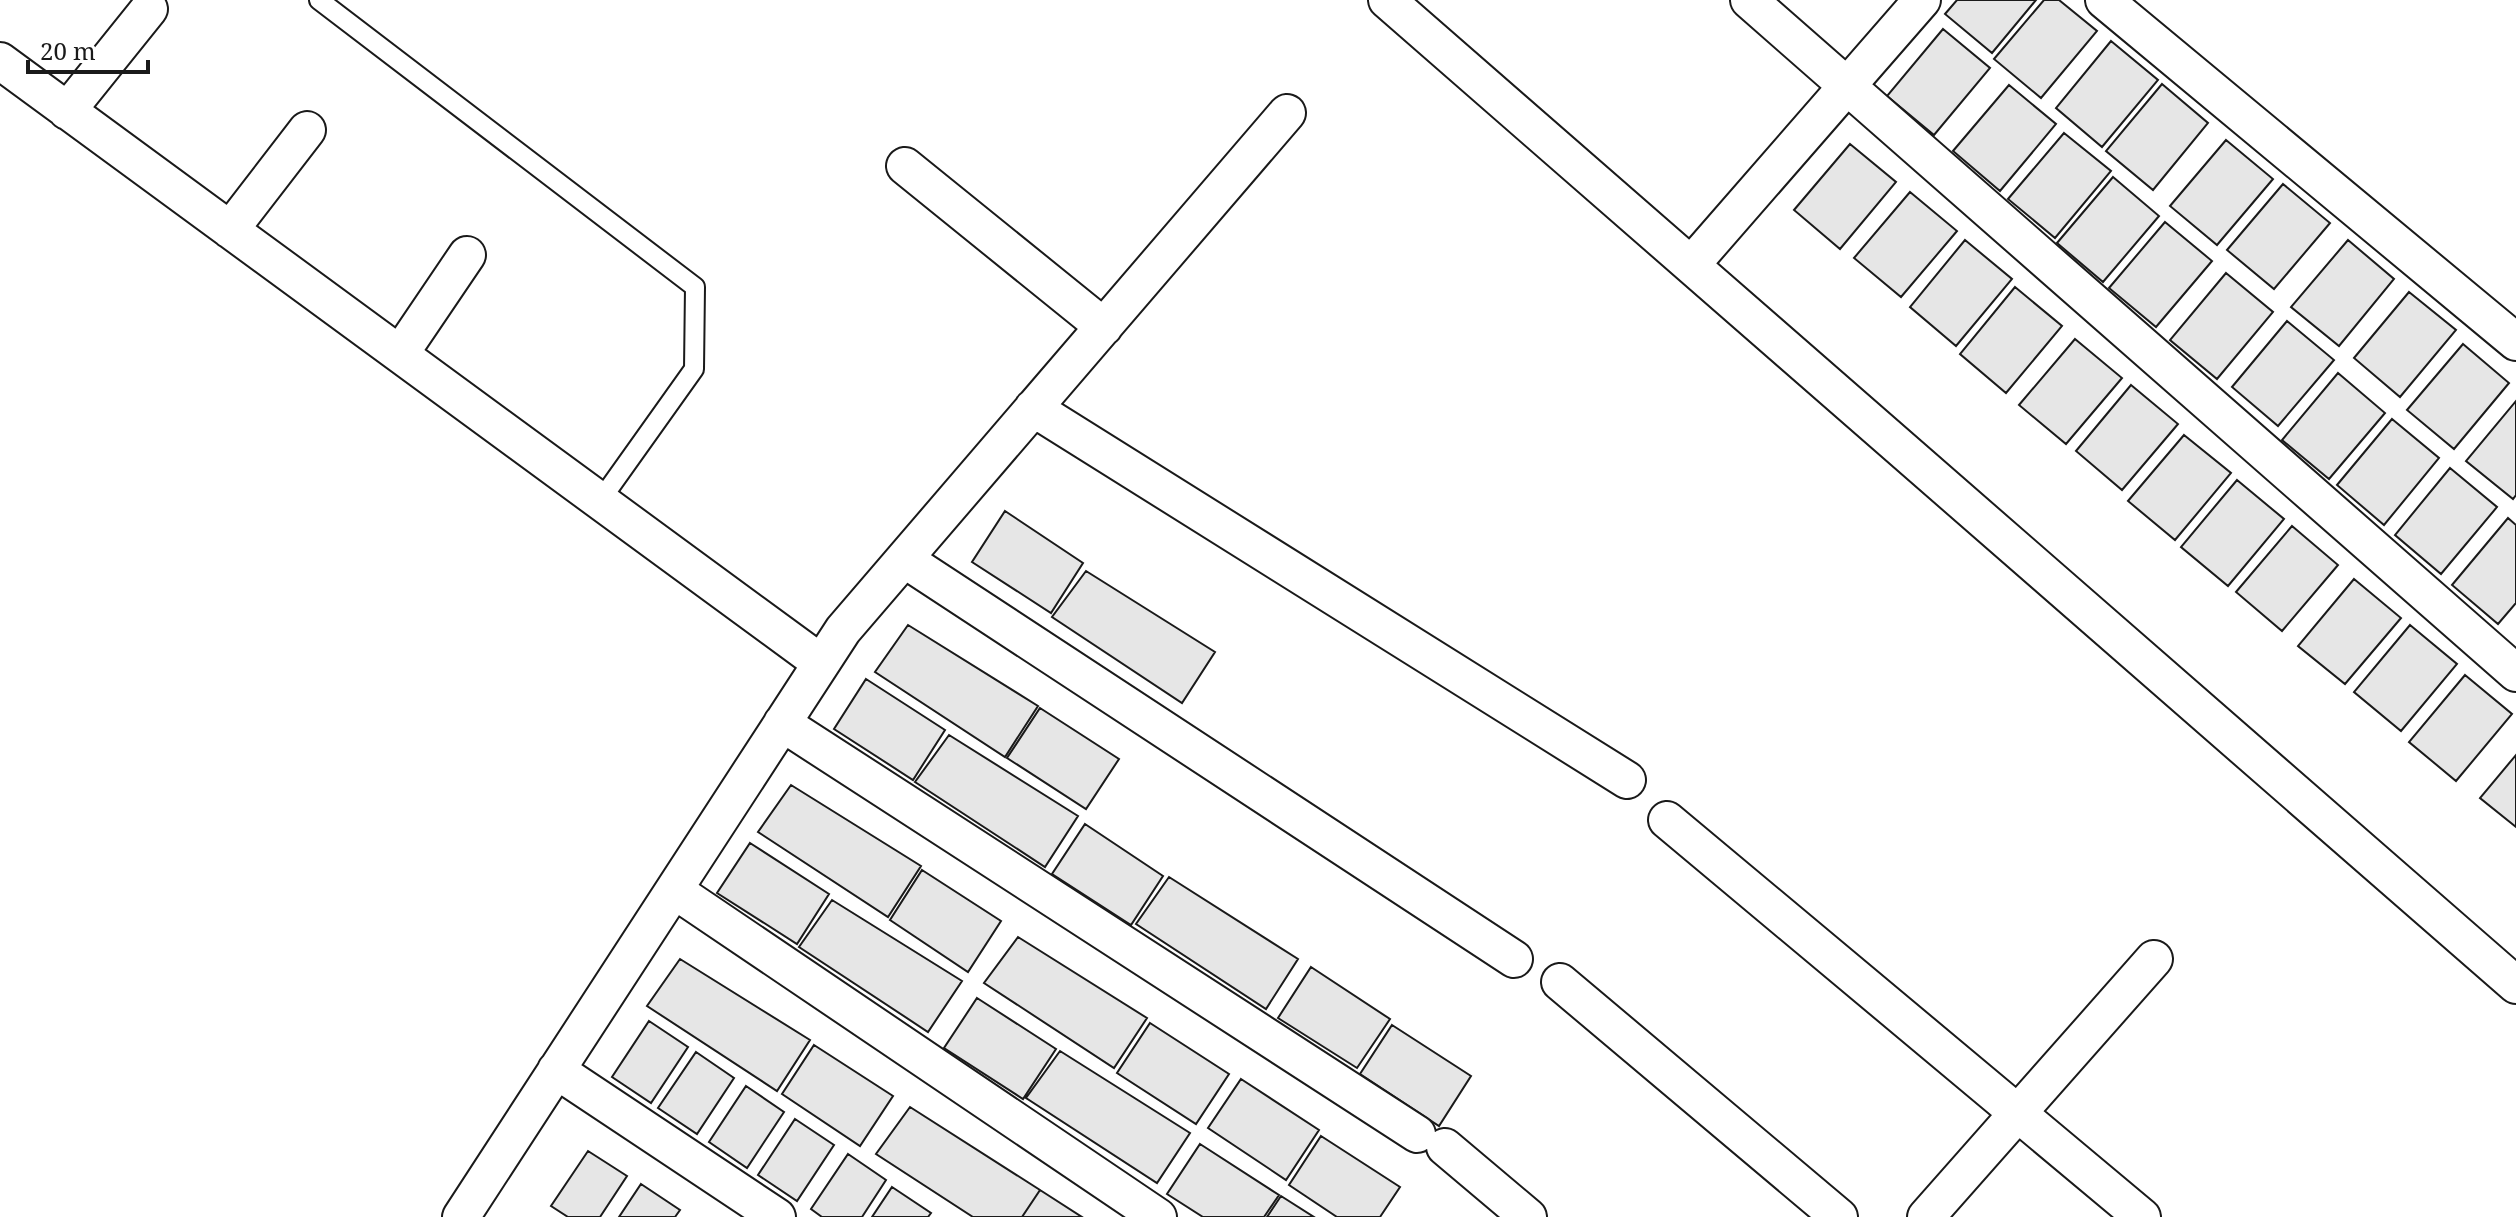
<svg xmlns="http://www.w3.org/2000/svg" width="2516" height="1217" viewBox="0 0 2516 1217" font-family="'Noto Serif',serif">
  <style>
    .building { fill: #e6e6e6; stroke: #1a1a1a; stroke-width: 2 }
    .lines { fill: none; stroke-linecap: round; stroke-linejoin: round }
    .service-casing { stroke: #1a1a1a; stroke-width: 22 }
    .minor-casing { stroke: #1a1a1a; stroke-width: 40 }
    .service { stroke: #fff; stroke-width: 18 }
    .minor { stroke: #fff; stroke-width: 36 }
  </style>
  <rect width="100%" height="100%" fill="#fff"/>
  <path class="building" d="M 1957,0 L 2036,0 L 1992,53 L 1945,14 Z
    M 2044,0 L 2059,0 L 2097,31 L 2041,98 L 1994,59 Z
    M 1943,29 L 1990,68 L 1934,135 L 1887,96 Z
    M 2111,41 L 2158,80 L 2102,147 L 2056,108 Z
    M 2162,84 L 2208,123 L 2153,190 L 2106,151 Z
    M 2009,85 L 2056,124 L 2000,191 L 1953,151 Z
    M 2064,133 L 2111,171 L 2055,238 L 2008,199 Z
    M 2226,140 L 2273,179 L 2217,245 L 2170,206 Z
    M 1850,144 L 1896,182 L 1840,249 L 1794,210 Z
    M 2113,177 L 2159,216 L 2103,282 L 2057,243 Z
    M 2283,184 L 2330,223 L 2274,289 L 2227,250 Z
    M 1910,192 L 1957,231 L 1901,297 L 1854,258 Z
    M 2165,222 L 2212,261 L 2156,327 L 2109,288 Z
    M 1965,240 L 2012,279 L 1956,346 L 1910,307 Z
    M 2348,240 L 2394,279 L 2339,346 L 2291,307 Z
    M 2226,273 L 2273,312 L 2217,379 L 2170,340 Z
    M 2015,287 L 2062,326 L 2006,393 L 1960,354 Z
    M 2409,292 L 2456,330 L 2400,397 L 2354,358 Z
    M 2287,321 L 2334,360 L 2278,426 L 2232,387 Z
    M 2075,339 L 2122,378 L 2066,444 L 2019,405 Z
    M 2463,344 L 2509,383 L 2454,449 L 2407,410 Z
    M 2338,373 L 2385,413 L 2329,479 L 2282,440 Z
    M 2131,385 L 2178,424 L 2122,490 L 2076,451 Z
    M 2516,401 L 2516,495 L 2513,499 L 2466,461 Z
    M 2392,419 L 2439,458 L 2384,525 L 2337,485 Z
    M 2184,435 L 2231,473 L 2175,540 L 2128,501 Z
    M 2450,468 L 2497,507 L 2441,574 L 2395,535 Z
    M 2237,480 L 2284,519 L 2228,586 L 2181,547 Z
    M 1005,511 L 1083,563 L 1051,613 L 972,562 Z
    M 2508,518 L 2516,525 L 2516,603 L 2498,624 L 2452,585 Z
    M 2292,526 L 2338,565 L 2282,631 L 2236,592 Z
    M 1086,571 L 1215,652 L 1182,703 L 1052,617 Z
    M 2354,579 L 2401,618 L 2345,684 L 2298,646 Z
    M 908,625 L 1038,706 L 1005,757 L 875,672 Z
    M 2410,625 L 2457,664 L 2401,731 L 2354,692 Z
    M 2465,675 L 2512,714 L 2456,781 L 2409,742 Z
    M 866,679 L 945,730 L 913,780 L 834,729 Z
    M 1040,708 L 1119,759 L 1086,809 L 1007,758 Z
    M 949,735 L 1078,816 L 1045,867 L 915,782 Z
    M 2516,755 L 2516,827 L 2480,798 Z
    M 791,785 L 921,866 L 888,917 L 758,832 Z
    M 1085,824 L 1163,876 L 1131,925 L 1052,874 Z
    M 750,843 L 829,894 L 797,944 L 717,893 Z
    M 922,870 L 1001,921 L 968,972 L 890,920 Z
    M 1169,877 L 1298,959 L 1266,1009 L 1136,924 Z
    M 832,900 L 962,981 L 928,1032 L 799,947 Z
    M 1018,937 L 1147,1018 L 1114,1068 L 984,983 Z
    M 680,959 L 810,1040 L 777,1091 L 647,1006 Z
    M 1311,967 L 1390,1019 L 1357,1068 L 1278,1018 Z
    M 977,998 L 1056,1049 L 1023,1099 L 944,1048 Z
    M 649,1021 L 688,1047 L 651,1103 L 612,1077 Z
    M 1150,1023 L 1229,1074 L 1196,1124 L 1117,1073 Z
    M 1392,1025 L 1471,1076 L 1439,1126 L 1360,1074 Z
    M 814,1045 L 893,1096 L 860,1146 L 782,1094 Z
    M 1060,1051 L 1190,1133 L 1157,1183 L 1026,1098 Z
    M 696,1052 L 734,1078 L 697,1134 L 658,1108 Z
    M 1241,1079 L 1319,1130 L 1286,1180 L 1208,1128 Z
    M 746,1086 L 784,1112 L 747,1168 L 709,1142 Z
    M 910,1107 L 1040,1190 L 1022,1217 L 973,1217 L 876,1154 Z
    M 795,1119 L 834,1145 L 797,1201 L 758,1175 Z
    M 1321,1136 L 1400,1187 L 1380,1217 L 1337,1217 L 1289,1185 Z
    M 1200,1144 L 1279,1195 L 1264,1217 L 1203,1217 L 1167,1194 Z
    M 588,1151 L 627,1176 L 600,1217 L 568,1217 L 551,1206 Z
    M 848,1154 L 886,1180 L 862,1217 L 822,1217 L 811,1209 Z
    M 641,1184 L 680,1210 L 675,1217 L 619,1217 Z
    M 892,1187 L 931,1213 L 928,1217 L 872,1217 Z
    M 1040,1190 L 1082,1217 L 1022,1217 Z
    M 1281,1196 L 1314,1217 L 1267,1217 Z"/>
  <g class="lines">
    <g class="service-casing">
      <path id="service" d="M 319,0 L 695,287 L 694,369 L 600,501"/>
    </g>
    <g class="minor-casing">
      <path id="minor" d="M 1387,0 L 2516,985
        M 1749,0 L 2516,673
        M 2104,0 L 2516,342
        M 0,61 L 821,663
        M 67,111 L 149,9
        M 905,166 L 1104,327
        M 230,230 L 307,130
        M 1691,265 L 1922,0
        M 400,354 L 467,255
        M 1033,408 L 1627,780
        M 904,559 L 1514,959
        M 782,723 L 1417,1134
        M 1667,820 L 2142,1217
        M 674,890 L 1158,1217
        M 1560,982 L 1839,1217
        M 556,1070 L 777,1217
        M 1445,1147 L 1528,1217
        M 461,1217 L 843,630 L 1287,113
        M 1926,1217 L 2154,959"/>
    </g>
    <use href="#service" class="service"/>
    <use href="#minor" class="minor"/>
  </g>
  <path d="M28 60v12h120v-12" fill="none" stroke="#1a1a1a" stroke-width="4"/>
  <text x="40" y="60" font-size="24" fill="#1a1a1a" stroke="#ffffff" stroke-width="6" paint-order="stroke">20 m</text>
</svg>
